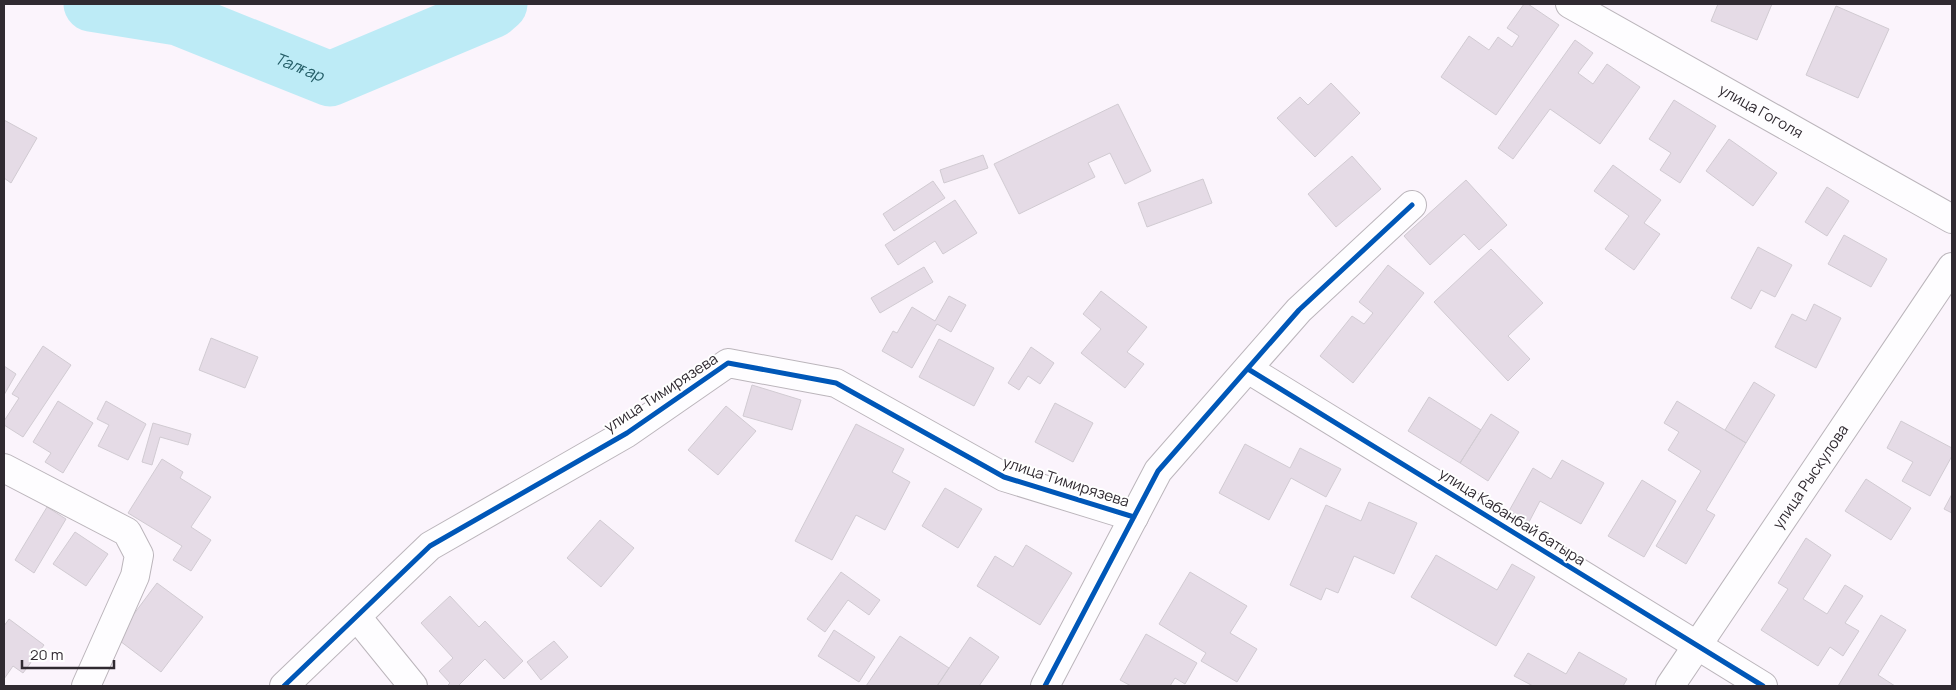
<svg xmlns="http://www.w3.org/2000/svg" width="1956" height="690" viewBox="0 0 1956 690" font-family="Manrope,sans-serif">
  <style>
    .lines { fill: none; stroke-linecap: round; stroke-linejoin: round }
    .river { stroke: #bdebf6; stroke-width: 55 }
    .building { fill: #e5dbe6; stroke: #d1cbd2 }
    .minor-casing { stroke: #bbb5bb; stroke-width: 30 }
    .minor { stroke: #fefdff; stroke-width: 28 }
    .cycleway-casing { stroke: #fff; stroke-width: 8 }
    .cycleway { stroke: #0057b8; stroke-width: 5 }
    .labels { text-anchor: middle; stroke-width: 4; stroke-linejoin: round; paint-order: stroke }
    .street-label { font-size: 15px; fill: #302a31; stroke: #fff }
    .water-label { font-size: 16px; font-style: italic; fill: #245d67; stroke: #fff }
  </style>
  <rect width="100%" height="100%" fill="#fbf4fc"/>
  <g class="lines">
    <path class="river" id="s1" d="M 91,4 L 178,18 L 330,79 L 492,11 L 500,4"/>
  </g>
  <path class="building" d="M 1524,4 L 1528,4 L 1559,25 L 1496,115 L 1441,77 L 1469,36 L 1489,50 L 1498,37 L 1512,47 L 1519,36 L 1507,28 Z
    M 1718,4 L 1772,4 L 1757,40 L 1711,21 Z
    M 1836,6 L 1889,29 L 1858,98 L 1806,75 Z
    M 1575,40 L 1593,53 L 1578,73 L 1593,84 L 1607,64 L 1640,87 L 1600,144 L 1550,109 L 1513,159 L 1498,148 Z
    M 1331,83 L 1360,113 L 1315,157 L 1277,118 L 1300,97 L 1308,105 Z
    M 1674,100 L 1716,126 L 1680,183 L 1660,170 L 1671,153 L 1649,139 Z
    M 1118,104 L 1151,171 L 1125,184 L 1110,153 L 1088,163 L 1095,177 L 1019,214 L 994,164 Z
    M 4,120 L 37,138 L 11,183 L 4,178 Z
    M 1729,139 L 1777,173 L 1753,206 L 1706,171 Z
    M 983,155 L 988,168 L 944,183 L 940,170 Z
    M 1352,156 L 1381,189 L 1336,227 L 1308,194 Z
    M 1613,165 L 1661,200 L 1644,223 L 1660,234 L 1634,270 L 1605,249 L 1629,216 L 1594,191 Z
    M 1203,179 L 1212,203 L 1147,227 L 1138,203 Z
    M 1466,180 L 1507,225 L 1479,250 L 1464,234 L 1430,265 L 1404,236 Z
    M 933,181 L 945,198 L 894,231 L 883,214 Z
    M 1827,187 L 1849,201 L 1827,236 L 1805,222 Z
    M 955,200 L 977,233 L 943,254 L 935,241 L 898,265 L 885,245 Z
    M 1844,235 L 1887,259 L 1871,287 L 1828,264 Z
    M 1758,247 L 1792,265 L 1775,297 L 1761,290 L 1751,309 L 1731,298 Z
    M 1491,249 L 1543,303 L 1508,336 L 1530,359 L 1508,381 L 1434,302 Z
    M 1388,265 L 1424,293 L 1353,383 L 1320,356 L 1352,316 L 1364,324 L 1373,313 L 1359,302 Z
    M 924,267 L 933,282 L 880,313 L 871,298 Z
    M 1101,291 L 1147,327 L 1127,352 L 1144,364 L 1125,388 L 1081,353 L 1101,329 L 1083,314 Z
    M 949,296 L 966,305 L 951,332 L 937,324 L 912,368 L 882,351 L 893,331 L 897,333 L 912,307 L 935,321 Z
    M 1814,304 L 1841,318 L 1816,368 L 1775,347 L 1792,314 L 1806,321 Z
    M 211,338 L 258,357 L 245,388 L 199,370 Z
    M 939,339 L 994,368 L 974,406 L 919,377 Z
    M 43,346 L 71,365 L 23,437 L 4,425 L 4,421 L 19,398 L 12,394 Z
    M 1031,347 L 1054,363 L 1040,384 L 1028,376 L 1019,390 L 1008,383 Z
    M 4,366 L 16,374 L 4,395 Z
    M 1754,382 L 1775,395 L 1746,443 L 1725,430 Z
    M 752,385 L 801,400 L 792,430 L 743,416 Z
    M 1429,397 L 1481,430 L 1460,463 L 1408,431 Z
    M 58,401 L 93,423 L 63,473 L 45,462 L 51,453 L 33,442 Z
    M 106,401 L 146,424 L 128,460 L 98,446 L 109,425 L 97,419 Z
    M 1677,401 L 1746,443 L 1706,510 L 1715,515 L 1686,564 L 1656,546 L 1701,471 L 1668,450 L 1679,432 L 1664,423 Z
    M 1055,403 L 1093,423 L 1073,462 L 1035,442 Z
    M 726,406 L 756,431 L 718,475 L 688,450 Z
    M 1491,414 L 1519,432 L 1488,481 L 1460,463 Z
    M 1901,421 L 1952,448 L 1952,456 L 1930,496 L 1902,481 L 1913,462 L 1887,448 Z
    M 153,423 L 191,434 L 188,445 L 160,437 L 152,465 L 142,462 Z
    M 856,424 L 904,449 L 892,472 L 910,482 L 885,530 L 856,515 L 832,560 L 795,541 Z
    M 1245,444 L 1290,468 L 1300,448 L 1341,469 L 1326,497 L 1291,478 L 1269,520 L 1219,493 Z
    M 162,459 L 183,472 L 180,478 L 211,497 L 191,527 L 211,540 L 191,571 L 173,560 L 182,546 L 128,513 Z
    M 1562,460 L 1604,483 L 1581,524 L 1540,501 L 1529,522 L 1509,511 L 1533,468 L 1551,479 Z
    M 1866,479 L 1911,508 L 1891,540 L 1845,511 Z
    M 1642,480 L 1676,501 L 1644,557 L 1608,536 Z
    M 945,488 L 982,509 L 958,548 L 922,526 Z
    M 1952,494 L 1952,513 L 1944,509 Z
    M 1369,502 L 1417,523 L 1394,574 L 1354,556 L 1338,593 L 1326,588 L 1321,600 L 1290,585 L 1326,505 L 1361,521 Z
    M 47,507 L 66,519 L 34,573 L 15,560 Z
    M 600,520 L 634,548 L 601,587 L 567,558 Z
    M 75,532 L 108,554 L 86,586 L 53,564 Z
    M 1806,538 L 1831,555 L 1803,599 L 1827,614 L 1845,585 L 1863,596 L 1845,623 L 1859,631 L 1843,656 L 1830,647 L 1818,666 L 1761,630 L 1788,589 L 1778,583 Z
    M 1026,545 L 1072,573 L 1040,625 L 977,586 L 995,556 L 1013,567 Z
    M 1436,555 L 1497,590 L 1512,564 L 1535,577 L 1496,646 L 1411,597 Z
    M 841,572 L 880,600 L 869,615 L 848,600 L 825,632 L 807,619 Z
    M 1190,572 L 1247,606 L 1230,633 L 1257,649 L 1237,682 L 1201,661 L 1206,653 L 1159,624 Z
    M 157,583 L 203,617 L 161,672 L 116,638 Z
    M 450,596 L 479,627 L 485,621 L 523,661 L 504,679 L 485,659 L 459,685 L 460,686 L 447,686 L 450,683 L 439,671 L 453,658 L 421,623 Z
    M 1881,615 L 1906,630 L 1878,675 L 1895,686 L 1838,686 Z
    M 9,619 L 44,645 L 23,673 L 13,666 L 4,679 L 4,626 Z
    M 834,630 L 875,657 L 859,682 L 818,656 Z
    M 1146,634 L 1197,663 L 1185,684 L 1175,678 L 1170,686 L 1131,686 L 1120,680 Z
    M 900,636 L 949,668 L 937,686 L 866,686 Z
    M 970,637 L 999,657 L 979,686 L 937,686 Z
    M 554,641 L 568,657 L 541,680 L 527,662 Z
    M 1579,652 L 1627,679 L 1623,686 L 1533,686 L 1514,676 L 1528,653 L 1566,674 Z"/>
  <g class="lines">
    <g class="minor-casing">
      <g id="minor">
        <path id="s2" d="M 1570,4 L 1952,219"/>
        <path d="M 1248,369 L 1763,686"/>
        <path d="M 4,468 L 127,532 L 139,555 L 135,576 L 86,686"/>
        <path d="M 357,617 L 413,686"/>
        <path d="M 284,686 L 430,546 L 627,433 L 728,363 L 836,383 L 1004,477 L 1134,517"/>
        <path d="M 1045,686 L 1158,471 L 1299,310 L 1412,205"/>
        <path id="s3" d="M 1670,686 L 1952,267"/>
      </g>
    </g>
    <use href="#minor" class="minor"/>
    <g class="cycleway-casing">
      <path id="cycleway" d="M 1248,369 L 1763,686
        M 284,686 L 430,546 L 627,433 L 728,363 L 836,383 L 1004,477 L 1134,517
        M 1045,686 L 1158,471 L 1299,310 L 1412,205"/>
    </g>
    <use href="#cycleway" class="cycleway"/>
  </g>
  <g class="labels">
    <g class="street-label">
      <text dy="5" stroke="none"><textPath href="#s2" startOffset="219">улица Гоголя</textPath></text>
      <text transform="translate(661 393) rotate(-33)" y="5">улица Тимирязева</text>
      <text dy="5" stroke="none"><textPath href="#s3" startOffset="252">улица Рыскулова</textPath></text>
      <text transform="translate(1066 482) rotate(18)" y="5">улица Тимирязева</text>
      <text transform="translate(1512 517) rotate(32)" y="5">улица Кабанбай батыра</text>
    </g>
    <g class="water-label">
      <text dy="6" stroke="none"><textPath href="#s1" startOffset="219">Талғар</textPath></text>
    </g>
  </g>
  <rect width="1956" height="690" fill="none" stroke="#302a31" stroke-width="10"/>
  <path d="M22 660v8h92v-8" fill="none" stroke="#302a31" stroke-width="2.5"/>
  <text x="30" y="660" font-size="15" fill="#302a31" stroke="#ffffff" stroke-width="4" paint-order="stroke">20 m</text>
</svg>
